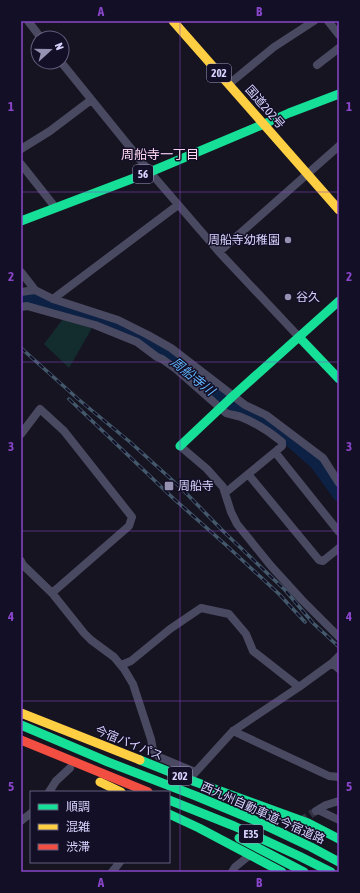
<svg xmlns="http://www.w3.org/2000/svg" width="360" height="893" viewBox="0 0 360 893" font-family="'Asap Condensed','Noto Sans JP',sans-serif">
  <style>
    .green { fill: #132c2d }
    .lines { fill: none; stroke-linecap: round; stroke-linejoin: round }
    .river { stroke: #0d2144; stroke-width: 13 }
    .street-tunnel { stroke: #333142; stroke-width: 8; stroke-dasharray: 8 4; stroke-linecap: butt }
    .street { stroke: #4a4962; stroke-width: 8 }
    .fast { stroke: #16e098; stroke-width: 9 }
    .slow { stroke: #ffcf43; stroke-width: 9 }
    .jam { stroke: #f24e42; stroke-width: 9 }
    .rail-casing { stroke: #43596b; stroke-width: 3.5 }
    .rail { stroke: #130f26; stroke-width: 2; stroke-dasharray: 6; stroke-linecap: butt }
    .grid { fill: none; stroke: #8945c9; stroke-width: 1; stroke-opacity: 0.55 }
    .poi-dot { fill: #9591b1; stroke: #130f26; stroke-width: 1.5 }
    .labels { text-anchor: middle; stroke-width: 3; stroke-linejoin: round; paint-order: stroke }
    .shield { fill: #130f26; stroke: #9e99be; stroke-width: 1 }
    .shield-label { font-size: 11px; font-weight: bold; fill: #d9d4ff }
    .street-label { font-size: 12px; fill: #d9d4ff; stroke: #130f26 }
    .poi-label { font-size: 12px; fill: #d9d4ff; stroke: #130f26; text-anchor: start }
    .neighbourhood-label { font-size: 13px; fill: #ffd6f0; stroke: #130f26 }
    .water-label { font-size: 13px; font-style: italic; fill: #62b6ff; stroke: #130f26 }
    .neatline { fill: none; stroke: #8945c9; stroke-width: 1.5 }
    .grid-label { font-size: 13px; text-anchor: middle; font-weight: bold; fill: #8945c9 }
  </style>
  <rect width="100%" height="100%" fill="#161421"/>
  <path class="green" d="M 63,319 L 92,328 L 69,368 L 44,344 Z"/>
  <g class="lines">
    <path class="river" d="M 21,299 L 26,298 L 63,309 L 90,315 L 145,340 L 177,362 L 220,398 L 247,412 L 272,427 L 292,442 L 316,463 L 339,495"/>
    <path class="street-tunnel" d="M 280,834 L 316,811"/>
    <path class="street" d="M 28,21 L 41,38
      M 328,21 L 339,35
      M 61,62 L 150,172 L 219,252 L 299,337
      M 317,65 L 339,48
      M 229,84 L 274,47 L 314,21
      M 21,149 L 50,131 L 91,100
      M 21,164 L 55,207
      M 219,252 L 339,146
      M 21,272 L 35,290
      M 21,292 L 35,290 L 53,299 L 118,320 L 148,335 L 171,348 L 245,405 L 266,415 L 323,458 L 339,483
      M 53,299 L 178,205
      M 21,307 L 27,306 L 95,325 L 137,342 L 157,357 L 162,359 L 176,369 L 226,413 C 231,415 236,415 241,417 C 256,423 270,432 282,442 L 282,446 L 275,452
      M 21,434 L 40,409 L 64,431 L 132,517 L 129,526 L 52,593
      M 180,446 L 207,469 L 223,487 L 231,512 L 237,524 L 271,566 L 302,600 L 339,637
      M 248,474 L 319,560 L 323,561 L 339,548
      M 225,493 L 275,452 L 339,532
      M 21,561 L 23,565 L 52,593 L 84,633 L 91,640 L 114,657 L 124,669 L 133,684 L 151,739 L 153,750 L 159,757 L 195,772
      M 332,663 L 339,669
      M 121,665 L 131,661 L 170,629 L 201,608 L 229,614 L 246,634 L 253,651 L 299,687
      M 233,731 L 329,776 L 339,777
      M 192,776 L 233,731 L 299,687 L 332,663 L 339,656
      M 49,792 L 56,781 L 70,768
      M 318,810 L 339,820
      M 316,811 L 326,805 L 339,801
      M 21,821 L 31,813
      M 112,872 L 120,862
      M 232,872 L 235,867 L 250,855"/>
    <path class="fast" d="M 264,124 L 289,113 L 339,94
      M 21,221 L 150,172 L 264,124
      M 299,337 L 339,379
      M 180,446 L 233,396 L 339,301
      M 21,725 L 108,762 L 196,796 L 254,820 L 311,847 L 339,862
      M 140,760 L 190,780 L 308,823 L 339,839
      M 169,800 L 234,826 L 299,856 L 331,872
      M 169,814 L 199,828 L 282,872
      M 239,838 L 304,872"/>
    <path class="slow" d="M 173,21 L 339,210
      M 21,713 L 140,760
      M 100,782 L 121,792"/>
    <path class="jam" d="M 21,740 L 148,792"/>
    <g class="rail-casing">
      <path id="rail" d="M 21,348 L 78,399 L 130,442 L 182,489 L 225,533 L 285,590 L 313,623 L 339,647
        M 69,399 L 174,499 L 227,546 L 279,594 L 305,622"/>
    </g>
    <use href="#rail" class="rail"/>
  </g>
  <path class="grid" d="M 180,21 L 180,872M 21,192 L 339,192M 21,362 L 339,362M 21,531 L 339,531M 21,701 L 339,701"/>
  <g class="poi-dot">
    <circle cx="288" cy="240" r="4"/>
    <circle cx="288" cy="297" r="4"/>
    <rect x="164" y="481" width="10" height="10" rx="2"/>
  </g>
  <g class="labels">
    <g class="shield">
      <rect x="207" y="64" width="24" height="18" rx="3"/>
      <rect x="133" y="165" width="20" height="18" rx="3"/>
      <rect x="168" y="767" width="24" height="18" rx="3"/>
      <rect x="239" y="825" width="24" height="18" rx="3"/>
    </g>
    <g class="shield-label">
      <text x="219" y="77">202</text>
      <text x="143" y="178">56</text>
      <text x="180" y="780">202</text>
      <text x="251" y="838">E35</text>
    </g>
    <g class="street-label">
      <text transform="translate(265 107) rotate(49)" y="4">国道202号</text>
      <text transform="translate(129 743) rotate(22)" y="4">今宿バイパス</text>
      <text transform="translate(263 813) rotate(24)" y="4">西九州自動車道;今宿道路</text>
    </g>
    <g class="poi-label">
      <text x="280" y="244" text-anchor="end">周船寺幼稚園</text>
      <text x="296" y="301">谷久</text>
      <text x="178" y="490">周船寺</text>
    </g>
    <g class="neighbourhood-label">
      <text x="160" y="159">周船寺一丁目</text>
    </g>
    <g class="water-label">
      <text transform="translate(193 376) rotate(39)" y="5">周船寺川</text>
    </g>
  </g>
  <rect width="360" height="893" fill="none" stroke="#130f26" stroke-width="44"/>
  <rect x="30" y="791" width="140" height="72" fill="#130f26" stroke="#625e7d"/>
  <rect x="38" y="804" width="20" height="6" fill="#16e098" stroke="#625e7d"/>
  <text x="66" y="811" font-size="12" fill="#d9d4ff">順調</text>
  <rect x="38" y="824" width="20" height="6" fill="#ffcf43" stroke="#625e7d"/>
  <text x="66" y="831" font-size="12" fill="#d9d4ff">混雑</text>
  <rect x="38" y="844" width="20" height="6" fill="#f24e42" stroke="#625e7d"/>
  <text x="66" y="851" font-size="12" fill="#d9d4ff">渋滞</text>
  <g transform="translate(50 50) rotate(69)"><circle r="19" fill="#130f26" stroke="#625e7d"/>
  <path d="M0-3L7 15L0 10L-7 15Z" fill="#9591b1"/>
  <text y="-6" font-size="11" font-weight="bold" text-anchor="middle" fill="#d9d4ff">N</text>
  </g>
  <rect x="22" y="22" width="316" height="849" class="neatline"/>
  <g class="grid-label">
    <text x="101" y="16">A</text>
    <text x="259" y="16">B</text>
    <text x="11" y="111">1</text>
    <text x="349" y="111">1</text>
    <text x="11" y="281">2</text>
    <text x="349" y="281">2</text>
    <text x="11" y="451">3</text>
    <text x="349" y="451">3</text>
    <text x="11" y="621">4</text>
    <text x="349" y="621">4</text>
    <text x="11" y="791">5</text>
    <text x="349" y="791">5</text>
    <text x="101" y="887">A</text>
    <text x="259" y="887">B</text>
  </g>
</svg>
